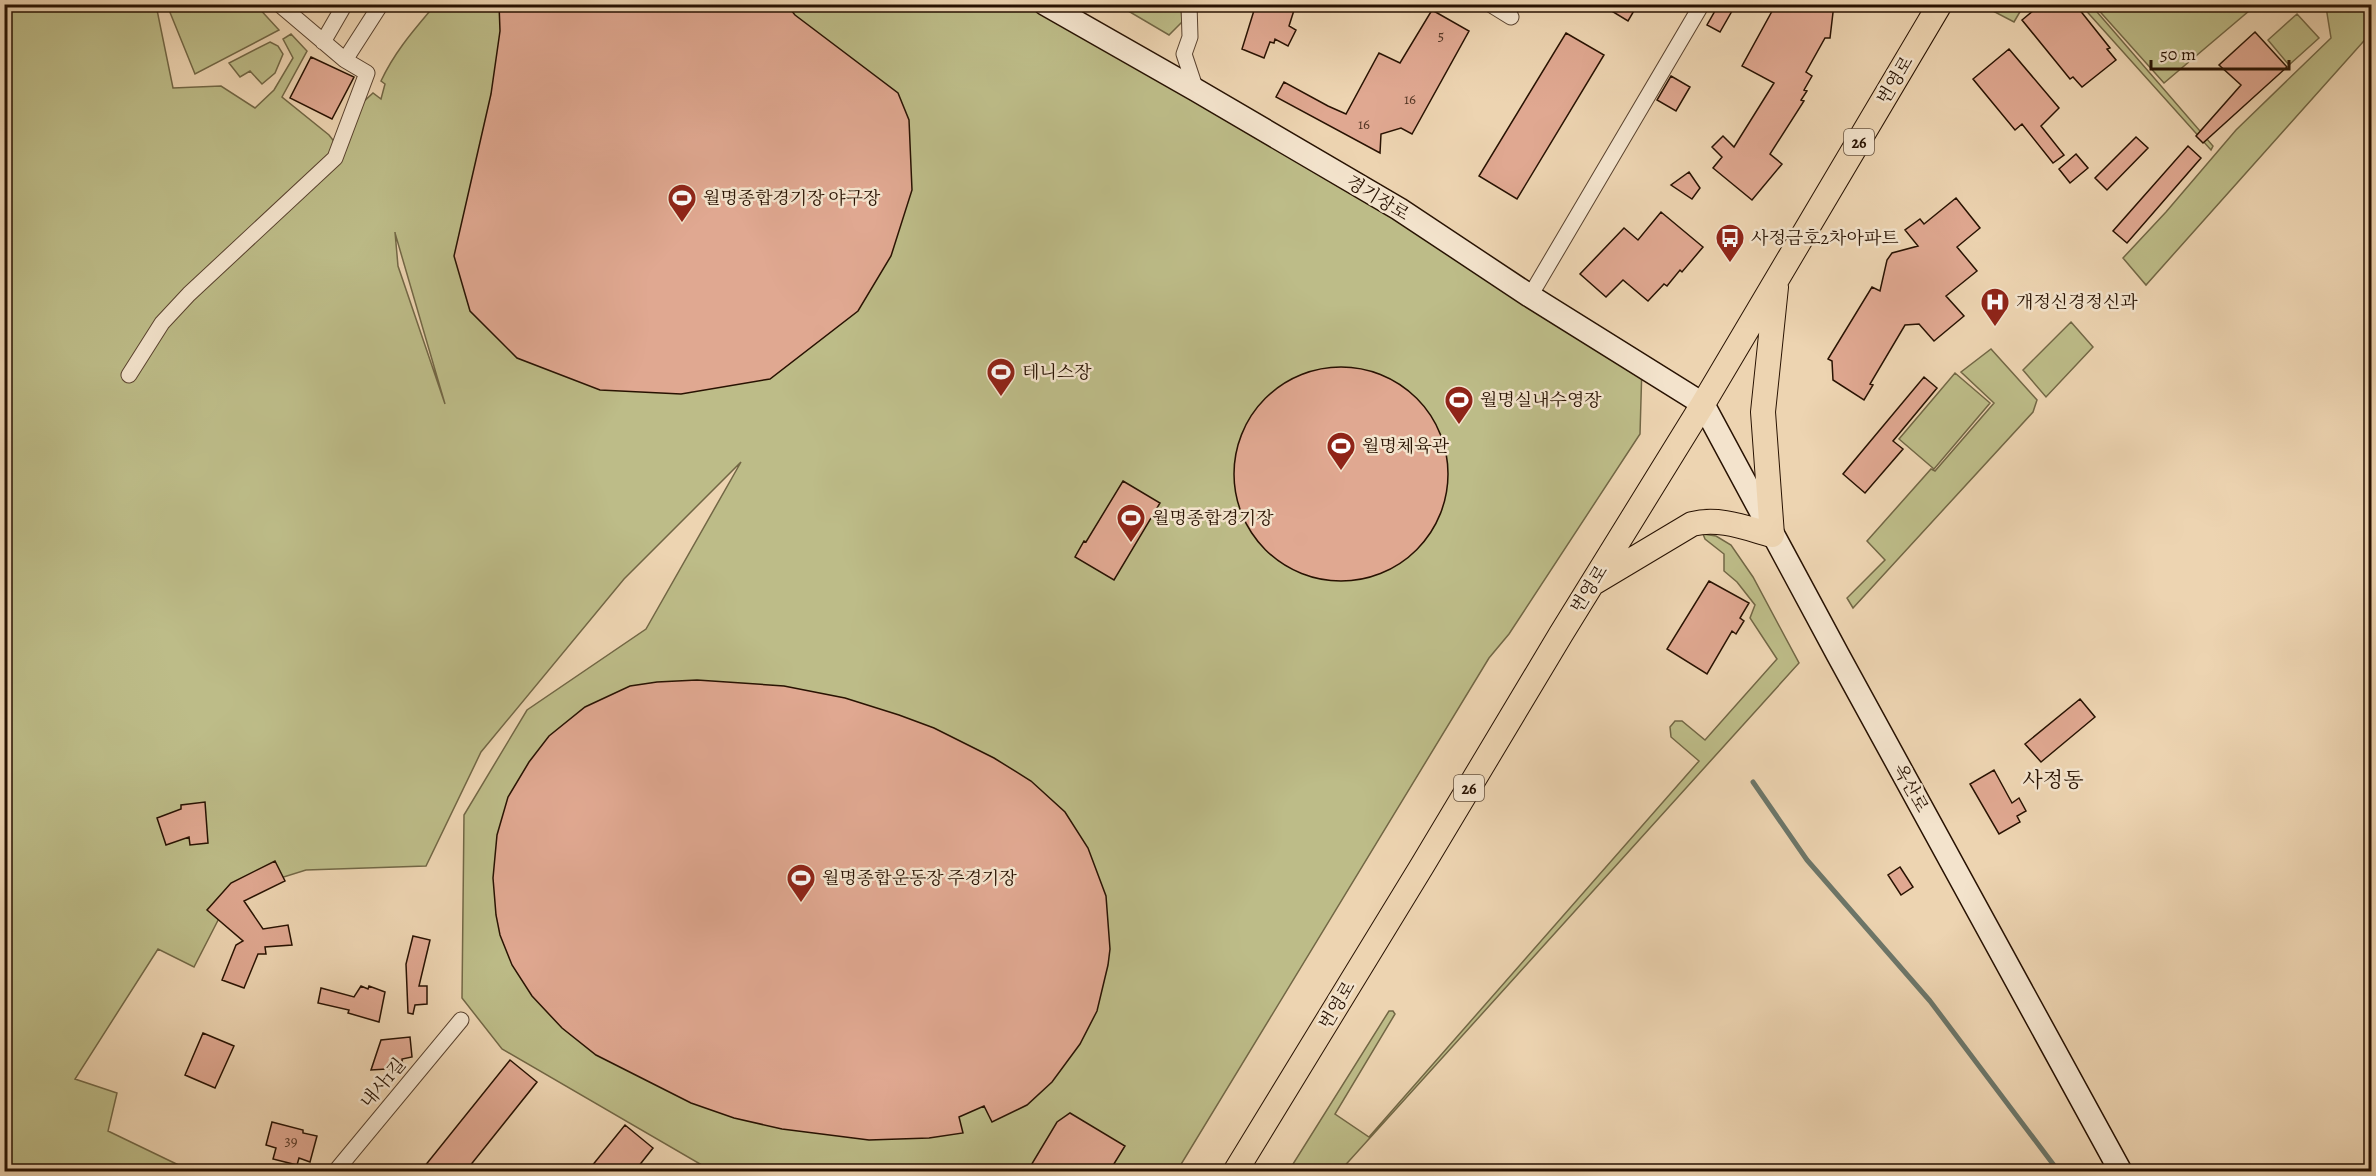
<svg xmlns="http://www.w3.org/2000/svg" width="2376" height="1176" viewBox="0 0 2376 1176" font-family="Alegreya,'Noto Serif KR',serif">
  <style>
    .green { fill: #bdbc88; stroke: #726745; stroke-width: 1.5; fill-rule: evenodd }
    .lines { fill: none; stroke-linecap: round; stroke-linejoin: round }
    .stream { stroke: #6c7669; stroke-width: 5 }
    .building { fill: #e0a891; stroke: #281202; stroke-width: 1.5 }
    .street-casing { stroke: #59422e; stroke-width: 17 }
    .secondary-casing { stroke: #281202; stroke-width: 25 }
    .primary-casing { stroke: #281202; stroke-width: 26 }
    .street { stroke: #f3e3cc; stroke-width: 15 }
    .secondary { stroke: #f3e3cc; stroke-width: 22 }
    .primary { stroke: #edd4b1; stroke-width: 24 }
    .labels { text-anchor: middle; stroke-width: 5; stroke-linejoin: round; paint-order: stroke }
    .number-label { font-size: 15px; fill: #563826 }
    .shield { fill: #f3e3cc; stroke: #65513f; stroke-width: 1.5 }
    .shield-label { font-size: 16px; font-weight: bold; fill: #281202 }
    .street-label { font-size: 18px; fill: #281202; stroke: #f3e3cc }
    .poi-label { font-size: 18px; fill: #281202; stroke: #f3e3cc; text-anchor: start }
    .quarter-label { font-size: 21px; fill: #281202; stroke: #f3e3cc }
  </style>
  <rect width="100%" height="100%" fill="#edd4b1"/>
  <filter id="stains"><feTurbulence type="fractalNoise" baseFrequency=".00333" numOctaves="4"/><feColorMatrix values="0 0 0 0 .2 0 0 0 0 .09 0 0 0 0 .02 0 0 0 .5 -.17"/></filter>
  <radialGradient id="worn" r=".72"><stop offset=".6" stop-color="#630" stop-opacity="0"/><stop offset="1" stop-color="#630" stop-opacity=".3"/></radialGradient>
  <path class="green" d="M 1992,4 L 2024,4 L 2024,5 L 2014,22 L 1989,9 Z
    M 5,5 L 156,5 L 173,88 L 221,86 L 255,108 L 274,90 L 293,58 L 283,39 L 291,34 L 307,51 L 282,97 L 329,135 L 343,153 L 360,105 L 373,93 L 381,99 L 385,84 L 381,81 C 395,51 414,30 435,5 L 1045,5 L 1642,365 L 1640,434 L 1509,634 L 1489,658 L 1177,1171 L 712,1171 L 502,1049 L 462,998 L 464,815 L 527,710 L 646,629 L 741,462 L 624,579 L 481,752 L 426,866 L 306,870 L 232,893 L 194,967 L 158,949 L 75,1079 L 117,1093 L 108,1131 L 191,1171 L 5,1172 ZM 395,232 L 395,233 L 445,404 L 398,266 Z
    M 167,5 L 256,5 L 279,30 L 195,74 Z
    M 1118,5 L 1181,5 L 1182,22 L 1169,35 Z
    M 2081,5 L 2091,5 L 2213,146 L 2211,150 Z
    M 2094,5 L 2256,5 L 2164,83 Z
    M 2328,5 L 2371,5 L 2371,33 L 2146,285 L 2123,258 L 2166,212 L 2236,130 L 2331,38 L 2326,7 Z
    M 2297,14 L 2319,38 L 2289,65 L 2268,40 Z
    M 270,42 L 278,46 L 283,54 L 275,73 L 262,84 L 250,71 L 240,77 L 229,63 Z
    M 2071,322 L 2093,347 L 2046,397 L 2023,370 Z
    M 1991,349 L 2037,400 L 2033,412 L 1853,608 L 1847,598 L 1885,560 L 1867,541 L 1931,469 L 1935,471 L 1994,403 L 1961,372 Z
    M 1955,373 L 1990,403 L 1934,469 L 1899,439 Z
    M 1703,534 L 1716,536 L 1731,545 L 1753,577 L 1799,663 L 1340,1171 L 1288,1172 L 1389,1011 L 1393,1011 L 1395,1014 L 1335,1114 L 1369,1137 L 1699,761 L 1671,737 L 1670,727 L 1675,721 L 1682,721 L 1705,740 L 1777,659 L 1750,618 L 1755,605 L 1737,582 L 1724,571 L 1724,554 L 1705,539 Z"/>
  <g class="lines">
    <path class="stream" d="M 1753,782 L 1807,860 L 1930,1001 L 2059,1172"/>
  </g>
  <path class="building" d="M 499,4 L 786,4 L 795,15 L 898,93 L 909,120 L 912,190 L 891,256 L 858,311 L 770,379 L 681,394 L 600,390 L 517,358 L 470,311 L 454,256 L 491,94 L 500,31 Z
    M 1256,4 L 1296,4 L 1289,26 L 1296,30 L 1288,46 L 1275,39 L 1274,43 L 1270,42 L 1264,58 L 1242,49 Z
    M 1600,4 L 1638,4 L 1628,21 Z
    M 1719,4 L 1736,4 L 1720,32 L 1707,25 Z
    M 1776,4 L 1834,4 L 1830,38 L 1825,38 L 1806,72 L 1812,76 L 1804,90 L 1807,91 L 1801,100 L 1804,101 L 1770,154 L 1782,164 L 1752,200 L 1713,168 L 1722,157 L 1712,147 L 1723,136 L 1734,147 L 1774,83 L 1742,66 Z
    M 2041,4 L 2075,4 L 2110,48 L 2107,49 L 2116,60 L 2082,87 L 2073,77 L 2070,79 L 2022,20 Z
    M 1432,10 L 1469,31 L 1412,134 L 1401,128 L 1381,134 L 1380,153 L 1276,97 L 1284,82 L 1328,106 L 1346,114 L 1379,53 L 1400,63 Z
    M 2255,32 L 2287,67 L 2203,143 L 2196,136 L 2241,85 L 2219,65 Z
    M 1566,33 L 1604,55 L 1517,199 L 1479,176 Z
    M 2009,49 L 2059,108 L 2041,126 L 2064,155 L 2053,163 L 2022,124 L 2015,130 L 1973,79 Z
    M 311,57 L 354,77 L 332,119 L 290,98 Z
    M 1671,76 L 1690,87 L 1676,111 L 1657,100 Z
    M 2136,137 L 2148,148 L 2107,190 L 2095,178 Z
    M 2188,146 L 2201,158 L 2127,243 L 2113,231 Z
    M 2076,154 L 2088,168 L 2070,183 L 2059,169 Z
    M 1689,172 L 1700,188 L 1692,199 L 1671,185 Z
    M 1956,198 L 1980,228 L 1957,247 L 1977,271 L 1946,296 L 1964,316 L 1934,341 L 1919,324 L 1905,325 L 1870,384 L 1873,385 L 1864,400 L 1833,380 L 1832,361 L 1828,359 L 1872,287 L 1880,291 L 1887,260 L 1892,253 L 1918,246 L 1905,230 L 1920,219 L 1924,224 Z
    M 1661,212 L 1703,247 L 1682,272 L 1680,270 L 1667,286 L 1664,284 L 1648,301 L 1623,280 L 1606,297 L 1580,274 L 1624,228 L 1638,240 Z
    M1234 474a107 107 0 1 1 214 0a107 107 0 1 1-214 0Z
    M 1924,377 L 1937,388 L 1893,441 L 1903,449 L 1865,493 L 1843,474 Z
    M 1123,481 L 1160,503 L 1114,580 L 1075,557 L 1084,541 L 1086,542 Z
    M 1709,581 L 1749,603 L 1740,618 L 1744,621 L 1736,634 L 1732,631 L 1707,674 L 1667,649 Z
    M 697,680 L 784,686 L 845,698 L 899,715 L 934,728 L 994,758 L 1031,781 L 1065,812 L 1088,848 L 1106,896 L 1110,949 L 1108,965 L 1097,1011 L 1080,1044 L 1052,1082 L 1027,1105 L 992,1122 L 984,1106 L 959,1117 L 963,1133 L 929,1138 L 869,1140 L 782,1129 L 734,1118 L 691,1103 L 596,1055 L 562,1028 L 532,996 L 512,965 L 500,935 L 496,915 L 493,878 L 497,835 L 508,797 L 529,762 L 549,736 L 585,707 L 630,686 L 657,682 Z
    M 2080,699 L 2095,717 L 2041,762 L 2025,744 Z
    M 1994,770 L 2012,803 L 2019,798 L 2026,811 L 2017,816 L 2020,822 L 1999,834 L 1970,784 Z
    M 205,802 L 208,843 L 190,845 L 189,837 L 166,845 L 157,818 L 181,809 L 181,805 Z
    M 275,861 L 285,881 L 244,901 L 263,929 L 288,925 L 292,945 L 265,947 L 266,954 L 258,954 L 244,988 L 222,980 L 236,945 L 243,941 L 207,910 L 231,883 Z
    M 1900,867 L 1913,887 L 1901,895 L 1888,875 Z
    M 413,936 L 430,940 L 419,986 L 427,986 L 427,1004 L 415,1005 L 413,1014 L 408,1013 L 406,964 Z
    M 361,986 L 368,989 L 369,986 L 385,992 L 379,1022 L 348,1013 L 349,1010 L 318,1003 L 321,988 L 354,997 Z
    M 203,1033 L 234,1046 L 215,1088 L 185,1075 Z
    M 410,1037 L 412,1057 L 402,1059 L 403,1068 L 371,1070 L 381,1040 Z
    M 510,1060 L 537,1082 L 465,1172 L 420,1172 Z
    M 1070,1113 L 1125,1146 L 1109,1172 L 1027,1172 L 1057,1122 Z
    M 272,1122 L 303,1130 L 303,1133 L 317,1136 L 310,1162 L 299,1158 L 297,1165 L 273,1159 L 276,1148 L 266,1145 Z
    M 625,1125 L 653,1148 L 634,1172 L 587,1172 Z"/>
  <g class="lines">
    <g class="street-casing">
      <path id="street" d="M 279,4 L 345,60
        M 1189,4 L 1190,37 L 1184,54 L 1196,90
        M 1490,4 L 1511,17
        M 323,42 L 345,4
        M 1530,296 L 1702,4
        M 129,375 L 162,323 L 189,294 L 335,158 L 367,73 L 345,60 L 381,4
        M 335,1172 L 461,1020"/>
    </g>
    <g class="secondary-casing">
      <path id="secondary" d="M 1045,4 L 1196,90 L 1399,209 L 1530,296 L 1703,404 L 1838,655 L 2121,1172"/>
    </g>
    <g class="primary-casing">
      <path id="primary" d="M 1595,582 L 1692,524 C 1719,517 1746,528 1772,535 L 1763,412 L 1776,287
        M 1235,1172 L 1422,866 L 1561,634 L 1703,404 L 1940,4"/>
    </g>
    <use href="#street" class="street"/>
    <use href="#secondary" class="secondary"/>
    <use href="#primary" class="primary"/>
  </g>
  <defs>
    <g id="stadium-pin" transform="scale(1.5)"><path d="M0 17L-7.5 6A9.5 9.5 0 1 1 7.5 6Z" fill="#8f2418" stroke="#f3e3cc"/><path d="M0-5a6.5 5 0 1 0 0 10a6.5 5 0 1 0 0-10ZM-3.5-1.8h7v3.6h-7Z" fill="#fff"/></g>
    <g id="bus-pin" transform="scale(1.5)"><path d="M0 17L-7.5 6A9.5 9.5 0 1 1 7.5 6Z" fill="#8f2418" stroke="#f3e3cc"/><path d="M-5-6H5V4H4V6H2V4H-2V6H-4V4H-5ZM-3.5-4V0h7V-4ZM-3.5 1.2v1.5H-2V1.2ZM2 1.2v1.5H3.5V1.2Z" fill="#fff"/></g>
    <g id="hospital-pin" transform="scale(1.5)"><path d="M0 17L-7.5 6A9.5 9.5 0 1 1 7.5 6Z" fill="#8f2418" stroke="#f3e3cc"/><path d="M-5-5h3v3.5h4V-5h3V5h-3V1.5h-4V5h-3Z" fill="#fff"/></g>
  </defs>
  <g fill-rule="evenodd">
    <use href="#stadium-pin" x="682" y="198"/>
    <use href="#bus-pin" x="1730" y="238"/>
    <use href="#hospital-pin" x="1995" y="302"/>
    <use href="#stadium-pin" x="1001" y="372"/>
    <use href="#stadium-pin" x="1459" y="400"/>
    <use href="#stadium-pin" x="1341" y="446"/>
    <use href="#stadium-pin" x="1131" y="518"/>
    <use href="#stadium-pin" x="801" y="878"/>
  </g>
  <g class="labels">
    <g class="number-label">
      <text x="1441" y="41">5</text>
      <text x="1410" y="104">16</text>
      <text x="1364" y="129">16</text>
      <text x="291" y="1146">39</text>
    </g>
    <g class="shield">
      <rect x="1844" y="129" width="30" height="26" rx="4.5"/>
      <rect x="1454" y="775" width="30" height="26" rx="4.5"/>
    </g>
    <g class="shield-label">
      <text x="1859" y="148">26</text>
      <text x="1469" y="794">26</text>
    </g>
    <g class="street-label">
      <text transform="translate(1895 80) rotate(-59)" y="6">번영로</text>
      <text transform="translate(1378 198) rotate(31)" y="6">경기장로</text>
      <text transform="translate(1589 589) rotate(-58)" y="6">번영로</text>
      <text transform="translate(1911 788) rotate(61)" y="6">옥산로</text>
      <text transform="translate(1337 1005) rotate(-59)" y="6">번영로</text>
      <text transform="translate(383 1083) rotate(-50)" y="6">내사1길</text>
    </g>
    <g class="poi-label">
      <text x="703" y="204">월명종합경기장 야구장</text>
      <text x="1751" y="244">사정금호2차아파트</text>
      <text x="2016" y="308">개정신경정신과</text>
      <text x="1022" y="378">테니스장</text>
      <text x="1480" y="406">월명실내수영장</text>
      <text x="1362" y="452">월명체육관</text>
      <text x="1152" y="524">월명종합경기장</text>
      <text x="822" y="884">월명종합운동장 주경기장</text>
    </g>
    <g class="quarter-label">
      <text x="2053" y="787">사정동</text>
    </g>
  </g>
  <rect width="2376" height="1176" fill="none" stroke="#edd4b1" stroke-width="24"/>
  <rect x="6" y="6" width="2364" height="1164" fill="none" stroke="#281202" stroke-width="3"/>
  <rect x="12" y="12" width="2352" height="1152" fill="none" stroke="#281202" stroke-width="1.5"/>
  <path d="M2151 60v9h138v-9" fill="none" stroke="#281202" stroke-width="3"/>
  <text x="2160" y="60" font-size="18" fill="#281202" stroke="#f3e3cc" stroke-width="4.5" paint-order="stroke">50 m</text>
  <rect width="100%" height="100%" filter="url(#stains)"/>
  <rect width="100%" height="100%" fill="url(#worn)"/>
</svg>
